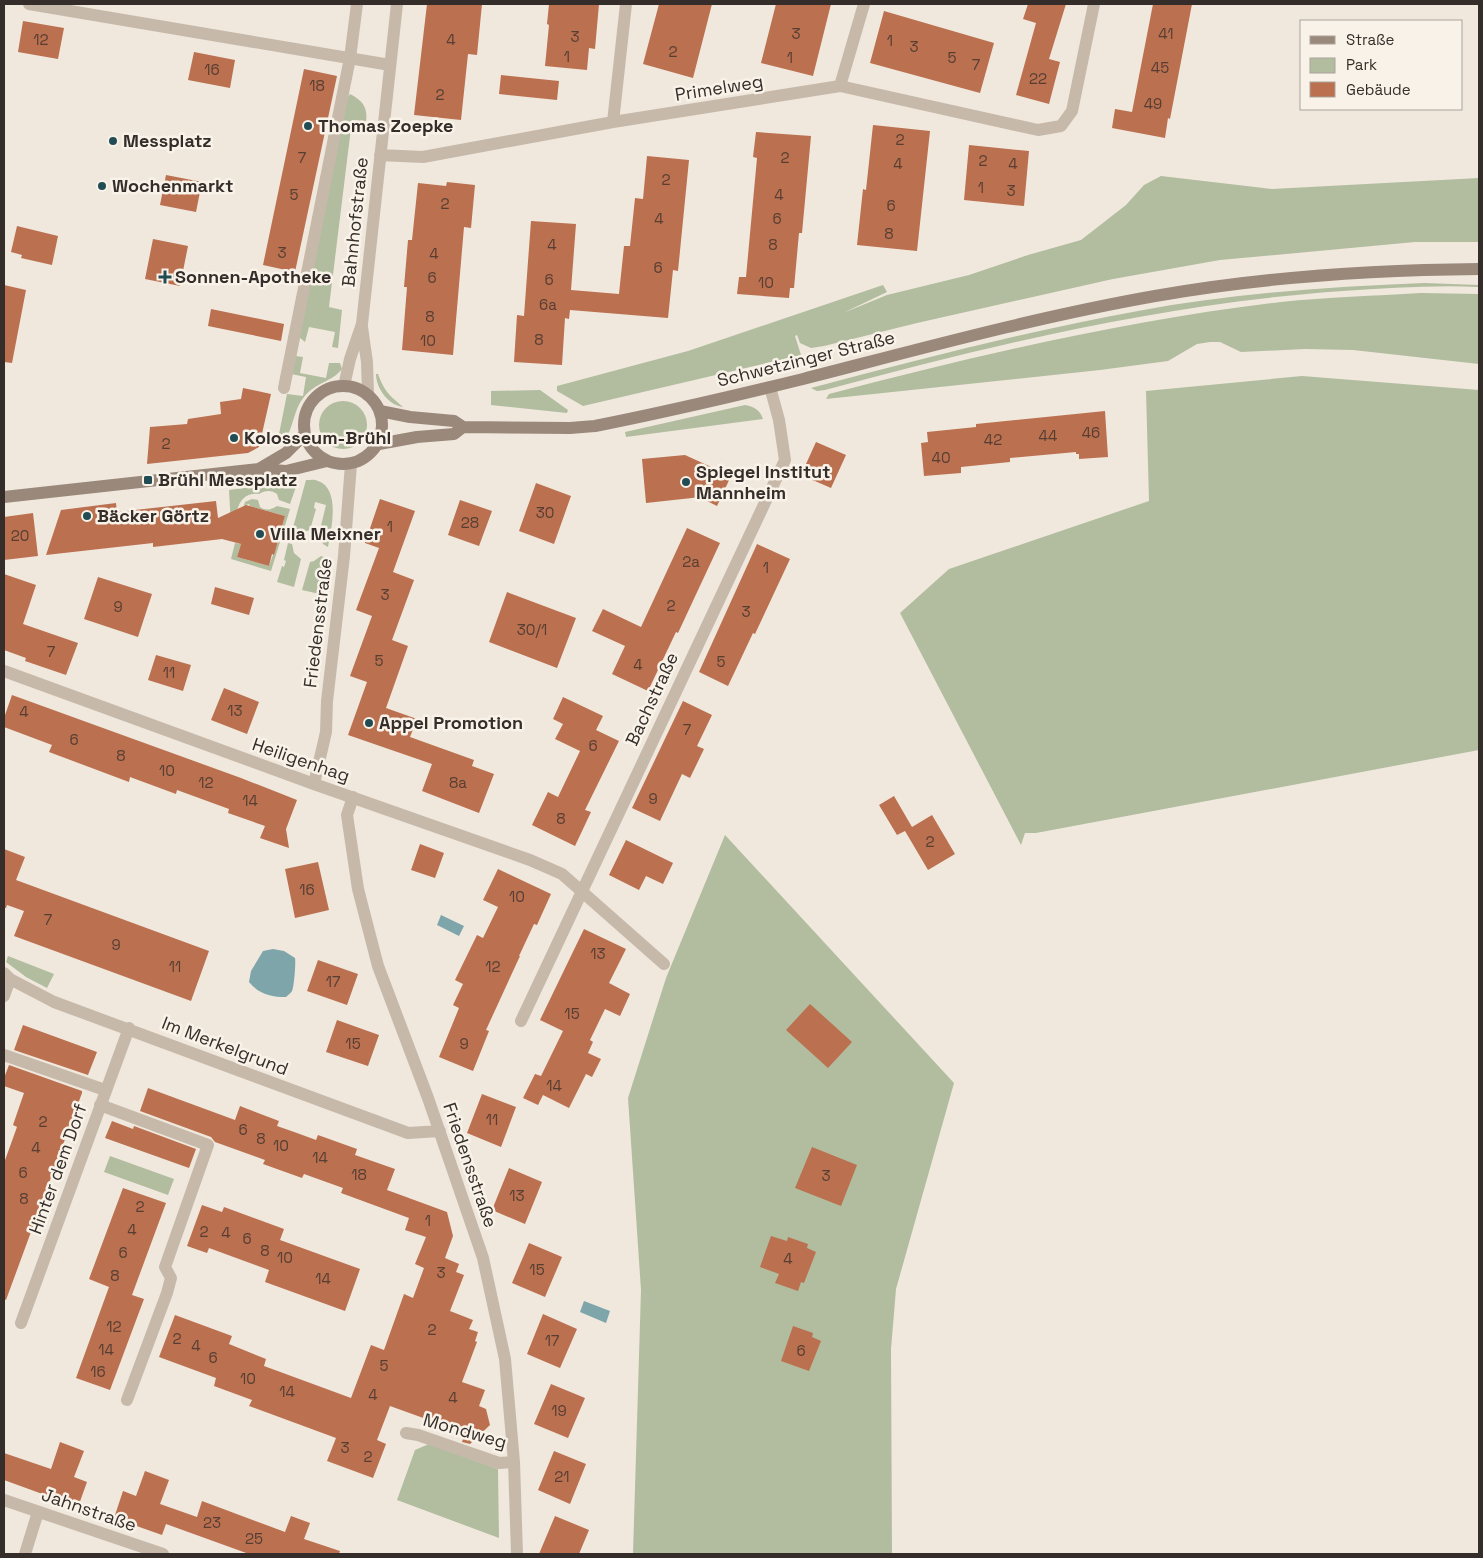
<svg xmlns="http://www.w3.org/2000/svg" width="1483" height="1558" viewBox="0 0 1483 1558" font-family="'Space Grotesk',sans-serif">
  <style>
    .green { fill: #b1bd9e }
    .water { fill: #7ea6aa }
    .building { fill: #bb7050 }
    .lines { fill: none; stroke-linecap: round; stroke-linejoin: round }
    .minor { stroke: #c7b9aa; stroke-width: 12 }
    .secondary { stroke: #9a887b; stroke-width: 12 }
    .poi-dot { fill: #224c53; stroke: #f8f2e9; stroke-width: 2 }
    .labels { text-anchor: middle; stroke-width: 5; stroke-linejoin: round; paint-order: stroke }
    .number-label { font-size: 15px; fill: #563e33 }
    .street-label { font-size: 18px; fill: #352d29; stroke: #f8f2e9 }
    .poi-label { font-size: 18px; font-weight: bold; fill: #352d29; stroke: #f8f2e9; text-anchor: start }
  </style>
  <rect width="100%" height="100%" fill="#f0e8dd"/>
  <path class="green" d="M 350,94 C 362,100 368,107 366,121 L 352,120 L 329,307 L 342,310 L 338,348 L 332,347 L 335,332 L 309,327 L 305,342 L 299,337 L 345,101 Z
    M 1161,176 L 1272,189 L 1479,178 L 1479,242 L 1415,242 L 1220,260 L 1113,279 L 917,323 L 824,346 L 811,348 L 800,343 L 797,335 L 795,336 L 801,355 L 583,406 L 557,391 L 557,386 L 688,351 L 883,285 L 887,292 L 843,313 L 887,295 L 969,275 L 1028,255 L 1081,240 L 1126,205 L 1144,185 Z
    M 1424,283 L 1479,285 L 1479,287 C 1434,285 1389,288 1343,291 C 1167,303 995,344 825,390 L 817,391 L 811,388 C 920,359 1028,331 1138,311 C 1233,293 1328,287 1424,283 Z
    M 1421,293 L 1479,294 L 1479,364 L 1353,350 L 1305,349 L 1241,352 L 1220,342 L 1210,342 L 1197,344 L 1168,361 L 1100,370 L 826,399 L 829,394 C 978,355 1128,320 1281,302 C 1327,297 1375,296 1421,293 Z
    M 295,356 L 303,357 L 300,373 L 326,378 L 329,363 L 340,363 L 342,369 C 332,382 316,382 304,397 C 293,410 294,428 284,441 L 280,438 L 279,434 L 287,394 L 303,396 L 306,377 L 291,374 Z
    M 376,374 L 378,374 C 384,391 390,396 403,407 C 388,405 376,388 376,374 Z
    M 1302,376 L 1479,390 L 1479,750 L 1036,833 L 1025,833 L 1021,845 L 900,613 L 949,569 L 1149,501 L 1146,391 Z
    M 540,390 L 568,410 L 567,413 L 491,405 L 491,391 Z
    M319 425a24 24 0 1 1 48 0a24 24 0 1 1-48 0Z
    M 745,405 C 755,407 760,410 763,419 L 626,437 L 625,432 Z
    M 306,480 C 310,480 315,479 318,481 C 341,489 331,530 328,547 L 323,544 L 319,534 L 326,505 L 315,502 L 314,508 L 316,509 L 310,530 L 299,533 L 294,536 L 291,535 Z
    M 298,481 L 290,504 L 279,500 L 277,494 C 272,490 265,490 259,494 C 238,492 237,511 233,527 L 231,527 L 229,490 Z
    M 252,499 L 258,500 L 260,507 C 266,511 271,510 277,506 L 290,509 L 283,532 L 281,531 L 285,516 L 250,506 L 249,504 L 246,505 L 241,517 L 245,502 Z
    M 278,541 L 280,542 L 271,571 L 231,559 L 235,543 L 241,544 L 237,557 L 269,566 Z
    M 288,543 L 292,544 L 294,553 L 301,559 L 294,587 L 277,582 L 282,566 L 284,567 L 286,561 L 284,560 Z
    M 321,556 L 328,559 L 324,595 L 302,590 L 310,562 L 314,561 Z
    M 725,835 L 954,1083 L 896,1289 L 891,1349 L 892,1554 L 633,1554 L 641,1290 L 628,1098 L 666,978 Z
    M 8,956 L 54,974 L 47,988 L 26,977 L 6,962 Z
    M 110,1156 L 174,1179 L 168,1195 L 104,1172 Z
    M 429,1444 L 498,1469 L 499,1538 L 397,1500 L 415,1450 Z"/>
  <path class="water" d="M 441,915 L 464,926 L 459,936 L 437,925 Z
    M 273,949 L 284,951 L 295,958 C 296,962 294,988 292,991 C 291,993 288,995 286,997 C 271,997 259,994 249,982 L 251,971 L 263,951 Z
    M 584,1301 L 610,1311 L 606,1323 L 580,1312 Z"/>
  <path class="building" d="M 427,4 L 482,4 L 477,55 L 468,54 L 461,120 L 414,115 Z
    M 549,4 L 599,4 L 595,49 L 589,48 L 587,70 L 545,66 L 549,25 L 547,24 Z
    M 659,4 L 712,4 L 693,78 L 643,64 Z
    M 776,4 L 831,4 L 813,76 L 761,63 Z
    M 1028,4 L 1066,4 L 1049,59 L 1060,62 L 1049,104 L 1016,95 L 1036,23 L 1023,19 Z
    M 1153,4 L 1192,4 L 1170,119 L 1168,118 L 1165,138 L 1112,128 L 1115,109 L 1132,112 Z
    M 884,11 L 994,43 L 980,93 L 870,63 Z
    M 23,21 L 64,28 L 58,59 L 18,52 Z
    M 194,52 L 235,60 L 230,88 L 188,80 Z
    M 304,69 L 337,76 L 295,272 L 263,265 Z
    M 501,75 L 559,81 L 557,100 L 499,94 Z
    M 873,125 L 930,131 L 917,251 L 857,245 L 863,189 L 866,190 Z
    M 756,132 L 811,136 L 802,233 L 799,233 L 794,288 L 790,288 L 789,298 L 737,294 L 739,277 L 746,277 L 757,158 L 753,157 Z
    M 969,145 L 1029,151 L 1024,206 L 964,200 Z
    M 647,156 L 689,160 L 678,271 L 673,270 L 668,318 L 570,310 L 569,319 L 565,318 L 562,365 L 514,362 L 517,315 L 524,316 L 531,221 L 576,224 L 571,290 L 619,294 L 624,246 L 630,246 L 635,198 L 643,199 Z
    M 166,175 L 202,182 L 196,212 L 160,205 Z
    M 447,182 L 475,185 L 471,228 L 464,227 L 453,355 L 402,350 L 407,287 L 404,287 L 408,240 L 412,240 L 418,183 L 446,186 Z
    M 17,226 L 58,236 L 52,265 L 21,258 L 22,255 L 11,252 Z
    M 153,239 L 188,246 L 180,286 L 145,279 Z
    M 4,285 L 26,290 L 12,363 L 4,362 Z
    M 211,309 L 284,324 L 281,341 L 208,326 Z
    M 243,388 L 271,394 L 259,447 L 248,453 L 147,464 L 150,427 L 187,424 L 188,419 L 221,414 L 220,402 L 241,399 Z
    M 1105,411 L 1108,457 L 1079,459 L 1079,454 L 1076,454 L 1076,452 L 1010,458 L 1010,462 L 961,467 L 961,473 L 924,476 L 921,443 L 928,442 L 927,432 L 976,427 L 976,424 Z
    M 816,442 L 846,455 L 831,488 L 801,475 Z
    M 685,455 L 731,476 L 717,506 L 701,498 L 701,497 L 646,503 L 642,459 Z
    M 536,483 L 571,496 L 554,544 L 519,531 Z
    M 380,499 L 415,511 L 393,572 L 414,580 L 392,640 L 408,646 L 386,708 L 417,719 L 410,737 L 474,760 L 472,766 L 494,774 L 479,813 L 422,791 L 432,764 L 348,735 L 367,682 L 350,676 L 372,616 L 356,610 L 379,548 L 365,543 Z
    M 460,500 L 492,511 L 479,546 L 448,535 Z
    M 216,501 L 218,518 L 246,505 L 285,516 L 274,555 L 272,554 L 269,566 L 237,557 L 241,544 L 222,539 L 153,547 L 153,543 L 46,555 L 61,510 L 116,503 L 117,512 Z
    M 33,513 L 38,556 L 4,560 L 4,517 Z
    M 687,528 L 720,543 L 678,633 L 676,632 L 648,691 L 612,674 L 625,646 L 592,631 L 603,609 L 641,627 Z
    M 757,544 L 790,559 L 755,634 L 753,633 L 728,686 L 699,672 Z
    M 4,574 L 36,585 L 23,624 L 78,643 L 66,675 L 25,661 L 26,658 L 4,650 Z
    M 98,577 L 152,594 L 138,637 L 84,619 Z
    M 215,587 L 254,598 L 249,615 L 211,604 Z
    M 507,592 L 576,618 L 557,668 L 489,642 Z
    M 156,655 L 191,665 L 183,691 L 148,680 Z
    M 224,688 L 259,702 L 247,734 L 211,720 Z
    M 12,695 L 241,778 L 297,800 L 286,829 L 289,848 L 260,838 L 265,826 L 228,813 L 229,809 L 177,790 L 176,794 L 130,777 L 129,782 L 49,752 L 52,745 L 4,727 L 4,718 Z
    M 563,697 L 603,716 L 596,730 L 619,741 L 585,810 L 591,812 L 575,846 L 532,825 L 548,792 L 558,797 L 580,751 L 555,739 L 563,724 L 553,719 Z
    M 683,701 L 712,715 L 697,746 L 704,749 L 690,778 L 682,774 L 660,821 L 632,808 Z
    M 894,796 L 912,827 L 932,815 L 955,854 L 928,870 L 905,831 L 897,835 L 879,805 Z
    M 626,840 L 673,863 L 663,884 L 646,876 L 639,890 L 609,875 Z
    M 420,844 L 444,853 L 435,878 L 411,870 Z
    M 4,849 L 25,857 L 16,880 L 209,951 L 191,1001 L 14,936 L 24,911 L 7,905 L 6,908 L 4,908 Z
    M 318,862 L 329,910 L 295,918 L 285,869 Z
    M 498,869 L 551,894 L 537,925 L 534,924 L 519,956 L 520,956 L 486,1030 L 489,1031 L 473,1071 L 439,1057 L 459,1008 L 453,1005 L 463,984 L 455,980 L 477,935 L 483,938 L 498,907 L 483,900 Z
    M 584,929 L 626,949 L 609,983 L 630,994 L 620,1016 L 605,1009 L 590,1040 L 593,1042 L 588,1053 L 601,1059 L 592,1077 L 586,1074 L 569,1108 L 543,1095 L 538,1105 L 523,1098 L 535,1074 L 541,1076 L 563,1031 L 540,1020 Z
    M 318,960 L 358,974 L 347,1005 L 307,991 Z
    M 810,1004 L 852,1042 L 828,1068 L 786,1030 Z
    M 337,1020 L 379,1035 L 368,1066 L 326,1052 Z
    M 23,1025 L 97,1052 L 88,1075 L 14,1050 Z
    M 9,1065 L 82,1091 L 82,1093 L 6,1300 L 4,1299 L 4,1163 L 17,1127 L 13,1125 L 24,1093 L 4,1086 L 4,1078 Z
    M 148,1088 L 235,1120 L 240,1106 L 279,1121 L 277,1126 L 297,1133 L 316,1140 L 318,1135 L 357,1149 L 355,1155 L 395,1169 L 387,1190 L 447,1212 L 453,1236 L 445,1258 L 459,1264 L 456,1272 L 464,1275 L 450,1311 L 473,1320 L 469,1329 L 478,1332 L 475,1341 L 477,1342 L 462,1382 L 485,1390 L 479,1406 L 486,1409 L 490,1425 L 470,1444 L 462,1442 L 465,1433 L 390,1406 L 377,1440 L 386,1444 L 373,1478 L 327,1461 L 336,1438 L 249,1406 L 252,1400 L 214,1386 L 216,1378 L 159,1357 L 175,1315 L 232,1336 L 229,1344 L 266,1359 L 264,1366 L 351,1398 L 371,1345 L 384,1350 L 404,1294 L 413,1298 L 424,1268 L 415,1264 L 426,1237 L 405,1230 L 409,1218 L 341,1193 L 343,1188 L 304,1174 L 302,1178 L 263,1164 L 265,1160 L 215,1142 L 211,1137 L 140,1111 Z
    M 482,1094 L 516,1107 L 501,1147 L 467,1133 Z
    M 112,1121 L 133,1129 L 134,1126 L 196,1149 L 189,1168 L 105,1138 Z
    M 812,1147 L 857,1165 L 841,1206 L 795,1188 Z
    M 509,1168 L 542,1182 L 525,1224 L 492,1210 Z
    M 123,1188 L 166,1203 L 132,1295 L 144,1299 L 110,1390 L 76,1378 L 109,1287 L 89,1279 Z
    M 202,1205 L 222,1212 L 224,1207 L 284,1229 L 280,1240 L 360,1269 L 345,1311 L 265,1282 L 269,1270 L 209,1248 L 207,1253 L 187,1246 Z
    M 771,1236 L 787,1241 L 788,1237 L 808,1244 L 807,1248 L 816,1252 L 804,1283 L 801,1282 L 798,1291 L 775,1283 L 779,1274 L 760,1267 Z
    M 529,1243 L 562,1257 L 545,1297 L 512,1283 Z
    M 543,1314 L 577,1329 L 560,1368 L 527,1354 Z
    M 793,1326 L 813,1333 L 812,1337 L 821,1341 L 809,1371 L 781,1361 Z
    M 551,1384 L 585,1398 L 568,1438 L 534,1424 Z
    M 60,1442 L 84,1451 L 74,1477 L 87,1482 L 78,1507 L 4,1480 L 4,1453 L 51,1469 Z
    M 554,1451 L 586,1464 L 570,1504 L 538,1490 Z
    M 145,1471 L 169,1480 L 160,1504 L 197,1517 L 202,1501 L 285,1532 L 291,1516 L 310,1523 L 304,1539 L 340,1551 L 339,1554 L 249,1554 L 166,1524 L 162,1535 L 114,1518 L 123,1491 L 136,1496 Z
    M 555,1516 L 589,1530 L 579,1554 L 539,1554 Z"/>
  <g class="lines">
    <path class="minor" d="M 29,4 L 390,65
      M 840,86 L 864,4
      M 613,122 L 626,4
      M 380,155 L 423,157 L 613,122 L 840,86 L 1038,130 L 1061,126 L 1072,111 L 1094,4
      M 362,327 L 367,362 L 368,394
      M 344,386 L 350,359 L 362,324 L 397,4
      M 284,388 L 350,58 L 357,4
      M 4,671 L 314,784 L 530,860 L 562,874 L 664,964
      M 314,784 L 326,732 L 327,701 L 344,556 L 351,464
      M 353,797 L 347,815 L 358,889 L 378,966 L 428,1098 L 483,1258 L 505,1359 L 514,1462 L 517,1554
      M 4,973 L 10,979 L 54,1002 L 408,1133 L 440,1131
      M 4,996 L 10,979
      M 521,1021 L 785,460 L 779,420 L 770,387
      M 4,1055 L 105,1090
      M 100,1105 L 208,1145 L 165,1267 L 171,1278 L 167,1293 L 127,1400
      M 21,1323 L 129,1028
      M 406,1433 L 418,1435 L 499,1463 L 514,1462
      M 4,1500 L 163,1554
      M 25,1554 L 38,1512"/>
    <path class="secondary" d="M304 425a39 39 0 1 1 78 0a39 39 0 1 1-78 0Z
      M 380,411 L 410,417 L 454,421 L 463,427
      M 379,444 L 417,437 L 454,434 L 463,427 L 570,428 L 595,426 C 665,412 734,396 803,379 C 920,349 1036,317 1155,296 C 1262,277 1371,270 1479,269
      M 259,469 L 286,453 L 305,434
      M 4,497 L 259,469 L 286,471 L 327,461"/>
  </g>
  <g class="poi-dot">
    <circle cx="308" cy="126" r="5"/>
    <circle cx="113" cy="141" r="5"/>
    <circle cx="102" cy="186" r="5"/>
    <path d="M162.5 269.5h5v5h5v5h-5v5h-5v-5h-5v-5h5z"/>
    <circle cx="234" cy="438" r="5"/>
    <rect x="143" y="475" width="10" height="10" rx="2.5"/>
    <circle cx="686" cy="482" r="5"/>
    <circle cx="87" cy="516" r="5"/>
    <circle cx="260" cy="534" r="5"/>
    <circle cx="369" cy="723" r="5"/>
  </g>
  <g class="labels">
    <g class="number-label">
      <text x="796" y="39">3</text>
      <text x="1166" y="39">41</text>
      <text x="575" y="42">3</text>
      <text x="41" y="45">12</text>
      <text x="451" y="45">4</text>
      <text x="890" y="46">1</text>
      <text x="914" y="52">3</text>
      <text x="673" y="57">2</text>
      <text x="567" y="62">1</text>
      <text x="790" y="63">1</text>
      <text x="952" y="63">5</text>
      <text x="976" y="70">7</text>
      <text x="1160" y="73">45</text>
      <text x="212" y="75">16</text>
      <text x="1038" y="84">22</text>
      <text x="317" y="91">18</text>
      <text x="440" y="100">2</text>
      <text x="1153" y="109">49</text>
      <text x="900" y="145">2</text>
      <text x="302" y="163">7</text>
      <text x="785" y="163">2</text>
      <text x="983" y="166">2</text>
      <text x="898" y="169">4</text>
      <text x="1013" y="169">4</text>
      <text x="666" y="185">2</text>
      <text x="981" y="193">1</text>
      <text x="1011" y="196">3</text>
      <text x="294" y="200">5</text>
      <text x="779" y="200">4</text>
      <text x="445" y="209">2</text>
      <text x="891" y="211">6</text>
      <text x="659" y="224">4</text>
      <text x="777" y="224">6</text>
      <text x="889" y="239">8</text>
      <text x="552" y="250">4</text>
      <text x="773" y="250">8</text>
      <text x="282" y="258">3</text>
      <text x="434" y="259">4</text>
      <text x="658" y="273">6</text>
      <text x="432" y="283">6</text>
      <text x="549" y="285">6</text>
      <text x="766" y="288">10</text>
      <text x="548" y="310">6a</text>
      <text x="430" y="322">8</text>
      <text x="539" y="345">8</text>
      <text x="428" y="346">10</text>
      <text x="1091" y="438">46</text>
      <text x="1048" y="441">44</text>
      <text x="993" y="445">42</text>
      <text x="166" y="449">2</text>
      <text x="941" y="463">40</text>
      <text x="545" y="518">30</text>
      <text x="470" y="528">28</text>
      <text x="390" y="532">1</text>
      <text x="20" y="541">20</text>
      <text x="691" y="567">2a</text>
      <text x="766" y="573">1</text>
      <text x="385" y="600">3</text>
      <text x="671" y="611">2</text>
      <text x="118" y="612">9</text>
      <text x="746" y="617">3</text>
      <text x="532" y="635">30/1</text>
      <text x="51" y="657">7</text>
      <text x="379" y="666">5</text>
      <text x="721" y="667">5</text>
      <text x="638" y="670">4</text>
      <text x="169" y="678">11</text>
      <text x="235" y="716">13</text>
      <text x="24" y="717">4</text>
      <text x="687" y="735">7</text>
      <text x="74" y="745">6</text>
      <text x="593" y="751">6</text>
      <text x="121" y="761">8</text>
      <text x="167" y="776">10</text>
      <text x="206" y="788">12</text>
      <text x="458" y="788">8a</text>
      <text x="653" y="804">9</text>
      <text x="250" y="806">14</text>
      <text x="561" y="824">8</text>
      <text x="930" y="847">2</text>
      <text x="307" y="895">16</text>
      <text x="517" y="902">10</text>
      <text x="48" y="925">7</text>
      <text x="116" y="950">9</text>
      <text x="598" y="959">13</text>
      <text x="175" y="972">11</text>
      <text x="493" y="972">12</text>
      <text x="333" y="987">17</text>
      <text x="572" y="1019">15</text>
      <text x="353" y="1049">15</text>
      <text x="464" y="1049">9</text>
      <text x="554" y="1091">14</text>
      <text x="492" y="1125">11</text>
      <text x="43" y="1127">2</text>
      <text x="243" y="1135">6</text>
      <text x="261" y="1144">8</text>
      <text x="281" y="1151">10</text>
      <text x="36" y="1153">4</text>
      <text x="320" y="1163">14</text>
      <text x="23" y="1178">6</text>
      <text x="359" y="1180">18</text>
      <text x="826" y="1181">3</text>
      <text x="517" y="1201">13</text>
      <text x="24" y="1204">8</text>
      <text x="140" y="1212">2</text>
      <text x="428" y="1226">1</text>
      <text x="132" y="1235">4</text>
      <text x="204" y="1237">2</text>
      <text x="226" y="1238">4</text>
      <text x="247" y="1244">6</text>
      <text x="265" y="1256">8</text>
      <text x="123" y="1258">6</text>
      <text x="285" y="1263">10</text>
      <text x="788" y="1264">4</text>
      <text x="537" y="1275">15</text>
      <text x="441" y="1278">3</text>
      <text x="115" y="1281">8</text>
      <text x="323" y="1284">14</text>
      <text x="114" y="1332">12</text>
      <text x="432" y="1335">2</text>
      <text x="177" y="1344">2</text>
      <text x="552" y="1346">17</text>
      <text x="196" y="1351">4</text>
      <text x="106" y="1355">14</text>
      <text x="801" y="1356">6</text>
      <text x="213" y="1363">6</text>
      <text x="384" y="1371">5</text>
      <text x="98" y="1377">16</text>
      <text x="248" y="1384">10</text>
      <text x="287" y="1397">14</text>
      <text x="373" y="1400">4</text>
      <text x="453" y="1403">4</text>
      <text x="559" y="1416">19</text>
      <text x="345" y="1453">3</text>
      <text x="368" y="1462">2</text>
      <text x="562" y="1482">21</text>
      <text x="212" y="1528">23</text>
      <text x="254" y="1544">25</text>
    </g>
    <g class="street-label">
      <text transform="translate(719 88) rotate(-9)" y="6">Primelweg</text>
      <text transform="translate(355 222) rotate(-84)" y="6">Bahnhofstraße</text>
      <text transform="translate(806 359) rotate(-14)" y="6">Schwetzinger Straße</text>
      <text transform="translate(318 623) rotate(-83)" y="6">Friedensstraße</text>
      <text transform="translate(652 699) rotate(-65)" y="6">Bachstraße</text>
      <text transform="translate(301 760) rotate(19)" y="6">Heiligenhag</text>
      <text transform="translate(225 1046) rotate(21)" y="6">Im Merkelgrund</text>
      <text transform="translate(470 1165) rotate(71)" y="6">Friedensstraße</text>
      <text transform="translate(58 1169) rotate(-70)" y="6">Hinter dem Dorf</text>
      <text transform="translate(465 1431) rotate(16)" y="6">Mondweg</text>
      <text transform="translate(89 1510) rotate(19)" y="6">Jahnstraße</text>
    </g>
    <g class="poi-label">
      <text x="318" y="132">Thomas Zoepke</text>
      <text x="123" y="147">Messplatz</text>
      <text x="112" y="192">Wochenmarkt</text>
      <text x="175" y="283">Sonnen-Apotheke</text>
      <text x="244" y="444">Kolosseum-Brühl</text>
      <text x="696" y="478">Spiegel Institut<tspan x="696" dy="21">Mannheim</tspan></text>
      <text x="158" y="486">Brühl Messplatz</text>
      <text x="97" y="522">Bäcker Görtz</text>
      <text x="270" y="540">Villa Meixner</text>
      <text x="379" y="729">Appel Promotion</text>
    </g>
  </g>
  <rect width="1483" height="1558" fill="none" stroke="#352d29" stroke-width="10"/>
  <rect x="1300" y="20" width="162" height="90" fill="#f8f2e9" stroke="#aaa39c"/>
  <rect x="1310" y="36" width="25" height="8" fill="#9a887b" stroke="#aaa39c"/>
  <text x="1346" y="45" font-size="15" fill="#352d29">Straße</text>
  <rect x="1310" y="58" width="25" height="15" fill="#b1bd9e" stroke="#aaa39c"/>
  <text x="1346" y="70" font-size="15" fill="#352d29">Park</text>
  <rect x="1310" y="82" width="25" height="15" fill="#bb7050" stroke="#aaa39c"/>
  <text x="1346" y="95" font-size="15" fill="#352d29">Gebäude</text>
</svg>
